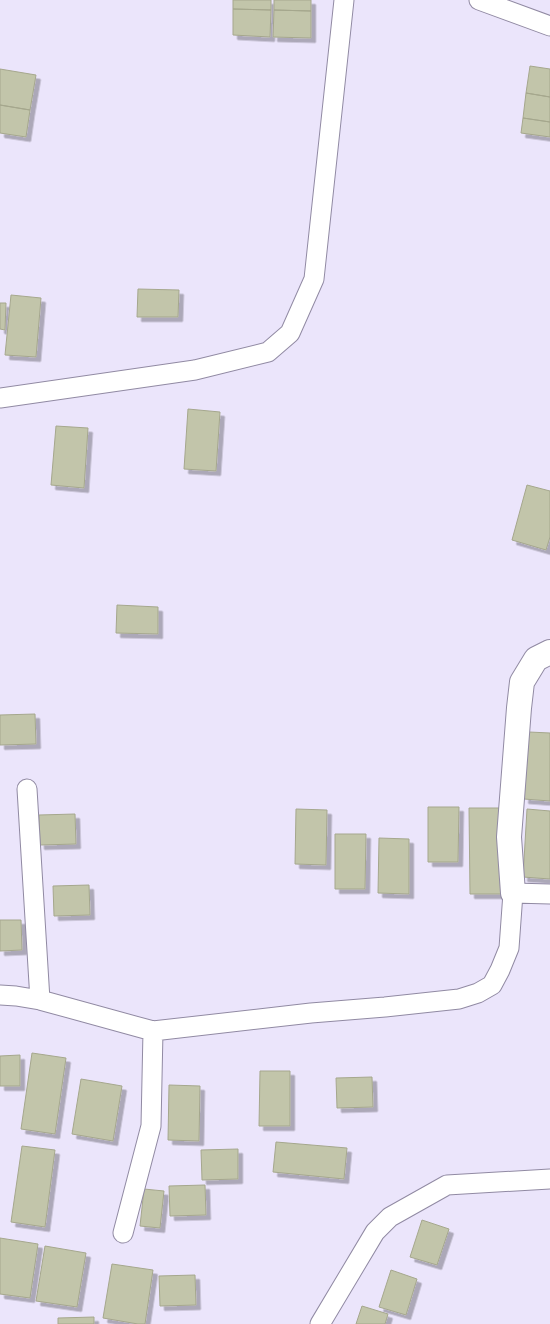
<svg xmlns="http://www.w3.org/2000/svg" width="550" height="1324" viewBox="0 0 550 1324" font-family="Jost,sans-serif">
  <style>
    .building { fill: #c2c5aa; stroke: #a5a78d; filter: url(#shadow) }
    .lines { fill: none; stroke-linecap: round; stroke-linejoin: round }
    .minor-casing { stroke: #918aa3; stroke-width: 21 }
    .tertiary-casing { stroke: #918aa3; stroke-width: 26 }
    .minor { stroke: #fff; stroke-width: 19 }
    .tertiary { stroke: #fff; stroke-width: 24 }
  </style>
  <defs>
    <filter id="shadow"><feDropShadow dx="4.5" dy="4.5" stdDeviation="0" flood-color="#0004"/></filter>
  </defs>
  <rect width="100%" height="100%" fill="#ebe5fb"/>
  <path class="building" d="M 233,0 L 271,0 L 271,10 L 233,9 Z
    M 274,0 L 311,0 L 311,11 L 274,10 Z
    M 233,9 L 271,10 L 270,37 L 233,35 Z
    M 274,10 L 311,11 L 311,38 L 273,37 Z
    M 530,66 L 550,69 L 550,97 L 526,93 Z
    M 0,69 L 36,75 L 30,110 L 0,105 Z
    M 526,93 L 550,97 L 550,122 L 523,118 Z
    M 0,105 L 30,110 L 26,137 L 0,133 Z
    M 523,118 L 550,122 L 550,137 L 521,133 Z
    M 138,289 L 179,290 L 178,317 L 137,317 Z
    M 11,295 L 41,298 L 36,357 L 5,355 Z
    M 0,303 L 6,303 L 5,330 L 0,329 Z
    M 188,409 L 220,412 L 216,471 L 184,469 Z
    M 56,426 L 88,428 L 84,488 L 51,485 Z
    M 527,485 L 550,491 L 550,537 L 546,550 L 512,540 Z
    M 117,605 L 158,607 L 158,634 L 116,633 Z
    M 35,714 L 36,744 L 0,745 L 0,715 Z
    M 529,732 L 550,733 L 550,801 L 524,799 Z
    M 428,807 L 459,807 L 458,862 L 428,862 Z
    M 469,808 L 501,808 L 501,894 L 470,894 Z
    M 296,809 L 327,810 L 326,865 L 295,864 Z
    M 527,809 L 550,811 L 550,879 L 523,877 Z
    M 75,814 L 76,844 L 40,845 L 39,815 Z
    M 335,834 L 366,834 L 365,889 L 335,889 Z
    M 379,838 L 409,839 L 409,894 L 378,893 Z
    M 89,885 L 90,915 L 54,916 L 53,886 Z
    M 0,920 L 21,920 L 22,950 L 0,951 Z
    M 32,1053 L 66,1058 L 55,1134 L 21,1129 Z
    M 20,1055 L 20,1086 L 0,1086 L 0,1056 Z
    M 260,1071 L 290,1071 L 290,1126 L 259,1126 Z
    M 372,1077 L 373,1107 L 337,1108 L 336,1078 Z
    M 81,1079 L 122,1086 L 113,1141 L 72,1134 Z
    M 169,1085 L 200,1086 L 199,1141 L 168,1140 Z
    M 276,1142 L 347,1148 L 344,1179 L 273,1172 Z
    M 22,1146 L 55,1150 L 45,1227 L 11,1222 Z
    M 238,1149 L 238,1179 L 202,1180 L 201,1150 Z
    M 205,1185 L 206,1215 L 170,1216 L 169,1186 Z
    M 144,1189 L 164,1191 L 160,1228 L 140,1226 Z
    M 422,1220 L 449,1229 L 437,1265 L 410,1257 Z
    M 0,1238 L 38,1244 L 30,1298 L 0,1294 Z
    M 45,1246 L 86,1253 L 77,1307 L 36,1301 Z
    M 112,1264 L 153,1270 L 145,1324 L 138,1324 L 103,1318 Z
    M 391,1270 L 417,1279 L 406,1315 L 379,1307 Z
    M 195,1275 L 196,1305 L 160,1306 L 159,1276 Z
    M 362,1306 L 388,1314 L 385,1324 L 356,1324 Z
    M 94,1317 L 94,1324 L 58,1324 L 58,1318 Z"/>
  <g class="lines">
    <g class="minor-casing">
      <path id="minor" d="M 479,0 L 550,26
        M 0,398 L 195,370 L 268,352 L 290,333 L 314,279 L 344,0
        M 27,789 L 40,1000
        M 0,995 L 16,996 L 40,1000 L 153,1031 L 311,1013 L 385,1007 L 459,999 L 478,993 L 492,985 L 500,970 L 509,948 L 513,893 L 550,894
        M 123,1233 L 151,1126 L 153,1031
        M 320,1324 L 375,1232 L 390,1217 L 447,1185 L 550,1179"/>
    </g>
    <g class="tertiary-casing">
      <path id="tertiary" d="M 513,893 L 509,837 L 519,708 L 522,682 L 536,659 L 550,652"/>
    </g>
    <use href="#minor" class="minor"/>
    <use href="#tertiary" class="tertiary"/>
  </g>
</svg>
